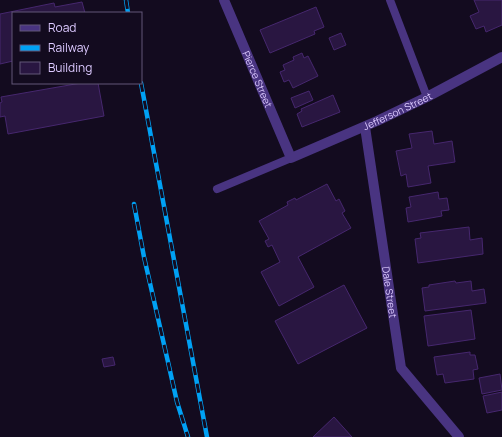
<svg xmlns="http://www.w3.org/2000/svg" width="502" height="437" viewBox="0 0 502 437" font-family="Manrope,sans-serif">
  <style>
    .building { fill: #291641; stroke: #46276e }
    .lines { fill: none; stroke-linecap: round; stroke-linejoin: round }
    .service { stroke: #493481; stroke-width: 8 }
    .minor { stroke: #493481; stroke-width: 10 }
    .rail-casing { stroke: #00a1f4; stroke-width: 4.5 }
    .rail { stroke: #130b1f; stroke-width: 3; stroke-dasharray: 9; stroke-linecap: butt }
    .labels { text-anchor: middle; stroke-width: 3.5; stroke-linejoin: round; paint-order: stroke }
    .street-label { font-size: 10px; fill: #dcc9ff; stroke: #130b1f }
  </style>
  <rect width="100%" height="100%" fill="#130b1f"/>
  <path class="building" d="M 474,0 L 502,0 L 502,25 L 486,32 L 484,26 L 476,29 L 470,16 L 479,12 Z
    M 82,2 L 85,13 L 13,13 L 13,61 L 0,64 L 0,14 L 54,3 L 55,7 Z
    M 316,7 L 324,27 L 314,31 L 315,34 L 270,53 L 260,30 Z
    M 341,33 L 346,45 L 334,50 L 329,38 Z
    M 302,53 L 304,58 L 308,56 L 318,76 L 293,88 L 289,80 L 284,82 L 280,72 L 285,70 L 283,65 L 294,60 L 293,57 Z
    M 81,83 L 98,83 L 104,116 L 8,134 L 5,116 L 0,117 L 0,103 L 2,102 L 1,97 Z
    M 309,91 L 313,100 L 295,108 L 291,98 Z
    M 333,95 L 340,112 L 302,127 L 297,114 L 302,111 L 301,109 Z
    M 432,131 L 434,144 L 452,141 L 455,162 L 428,166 L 431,183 L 408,187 L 406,174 L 401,176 L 396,151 L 412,148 L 409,134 Z
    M 327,184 L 336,201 L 339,199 L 345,211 L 342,213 L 351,228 L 298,257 L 314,287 L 279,306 L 261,272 L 280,262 L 272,245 L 268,247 L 265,241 L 269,239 L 259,221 L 288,205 L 287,202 L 295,198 L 296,200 Z
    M 438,192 L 439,199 L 447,198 L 449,210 L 441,211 L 442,216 L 408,222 L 406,208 L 411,207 L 409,197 Z
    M 469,227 L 470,240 L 482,238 L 483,254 L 418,263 L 415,239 L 421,238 L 420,233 Z
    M 455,281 L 456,283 L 471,281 L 472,291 L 484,289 L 486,303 L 425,311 L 422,288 L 429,287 L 429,285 Z
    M 344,285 L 367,328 L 298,364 L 275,321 Z
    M 471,310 L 475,339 L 428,346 L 424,316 Z
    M 470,352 L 470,355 L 475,355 L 478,369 L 473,370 L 474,379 L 445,383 L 443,374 L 437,375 L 434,357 Z
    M 113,357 L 115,365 L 104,367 L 102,359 Z
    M 500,374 L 502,390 L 482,394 L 479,378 Z
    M 502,392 L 502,410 L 487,413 L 483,396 Z
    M 334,417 L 352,437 L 313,437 Z"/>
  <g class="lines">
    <path class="service" d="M 390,0 L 427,97
      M 217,189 L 291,158"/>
    <g class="minor">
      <path id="s1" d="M 224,0 L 291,158 L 377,121 L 427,97 L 502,57"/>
      <path id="s2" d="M 365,127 L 401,368 L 459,437"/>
    </g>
    <g class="rail-casing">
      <path id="rail" d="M 126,0 L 128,13
        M 141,83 L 207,437
        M 134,204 L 144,257 L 168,362 L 177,402 L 188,437"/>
    </g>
    <use href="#rail" class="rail"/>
  </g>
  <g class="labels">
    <g class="street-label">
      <text dy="4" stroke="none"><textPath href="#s1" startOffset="86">Pierce Street</textPath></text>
      <text dy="4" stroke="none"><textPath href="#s1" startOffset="288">Jefferson Street</textPath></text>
      <text dy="4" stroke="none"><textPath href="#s2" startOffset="167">Dale Street</textPath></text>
    </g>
  </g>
  <rect x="12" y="12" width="130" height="72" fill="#130b1f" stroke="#635779"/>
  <rect x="20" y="25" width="20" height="6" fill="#493481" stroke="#635779"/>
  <text x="48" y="32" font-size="12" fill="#dcc9ff">Road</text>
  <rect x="20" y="45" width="20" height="6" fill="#00a1f4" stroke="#635779"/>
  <text x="48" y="52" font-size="12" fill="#dcc9ff">Railway</text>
  <rect x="20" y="62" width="20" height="12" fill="#291641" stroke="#635779"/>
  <text x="48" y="72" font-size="12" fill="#dcc9ff">Building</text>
</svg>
